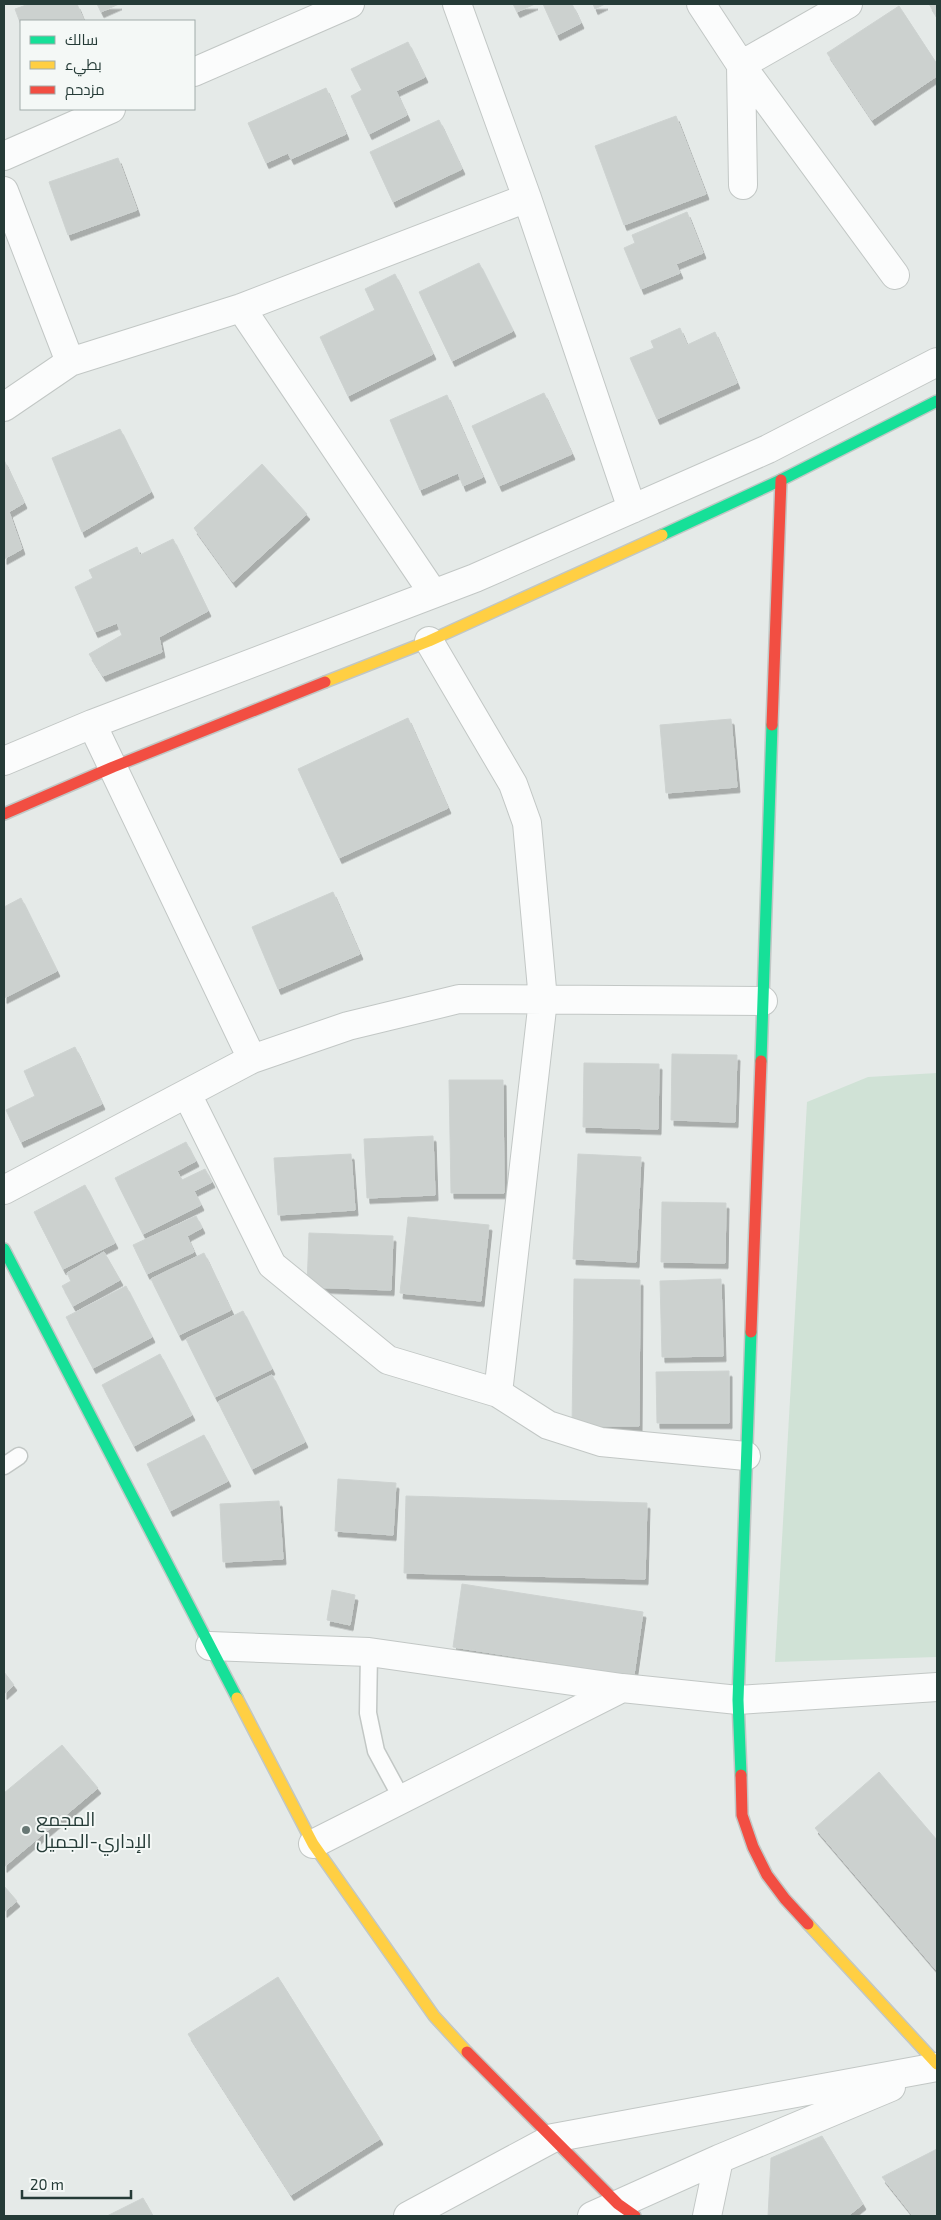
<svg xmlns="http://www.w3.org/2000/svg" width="941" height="2220" viewBox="0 0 941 2220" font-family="'Exo 2',Cairo,sans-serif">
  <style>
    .green { fill: #d0e2d6 }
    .building { fill: #ccd1cf; stroke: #ced3d1; filter: url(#shadow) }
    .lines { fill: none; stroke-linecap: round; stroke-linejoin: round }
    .lane-casing { stroke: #c2c7c5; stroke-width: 19 }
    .street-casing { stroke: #c2c7c5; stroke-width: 30 }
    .fast-casing { stroke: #c1c7c5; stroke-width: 14 }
    .slow-casing { stroke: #c1c7c5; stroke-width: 14 }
    .jam-casing { stroke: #c1c7c5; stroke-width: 14 }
    .lane { stroke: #fbfcfc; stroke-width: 16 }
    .street { stroke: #fbfcfc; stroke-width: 28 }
    .fast { stroke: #16e098; stroke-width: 11 }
    .slow { stroke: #ffcf43; stroke-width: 11 }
    .jam { stroke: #f24e42; stroke-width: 11 }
    .poi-dot { fill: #687875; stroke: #f4f8f6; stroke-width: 2 }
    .labels { text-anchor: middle; stroke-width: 4; stroke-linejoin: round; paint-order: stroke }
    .poi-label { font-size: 19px; fill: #253b37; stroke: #f4f8f6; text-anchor: start }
  </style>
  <defs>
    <filter id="shadow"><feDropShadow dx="3" dy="5.5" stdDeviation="0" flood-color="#0004"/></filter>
  </defs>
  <rect width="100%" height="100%" fill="#e5eae8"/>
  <path class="green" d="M 937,1073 L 937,1657 L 775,1662 L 807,1102 L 868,1077 Z"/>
  <path class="building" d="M 29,4 L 77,4 L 84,21 L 21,21 L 21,25 L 15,9 Z
    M 97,4 L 119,4 L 101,12 Z
    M 513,4 L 535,4 L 517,12 Z
    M 543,4 L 572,4 L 581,23 L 557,35 Z
    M 593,4 L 605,4 L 595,9 Z
    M 929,4 L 937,4 L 937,17 Z
    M 899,6 L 937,64 L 937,76 L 872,120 L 827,53 Z
    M 408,42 L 425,77 L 396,91 L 407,115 L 369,134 L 351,96 L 362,90 L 351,69 Z
    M 326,88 L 346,134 L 291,159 L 288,153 L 266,163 L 248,123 Z
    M 676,116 L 706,194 L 624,225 L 595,146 Z
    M 439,120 L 462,169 L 393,202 L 370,152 Z
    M 118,158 L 137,210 L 68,235 L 49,182 Z
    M 687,212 L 703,253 L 676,264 L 680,273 L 641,289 L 624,248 L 635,243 L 632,235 Z
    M 479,263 L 513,331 L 452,361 L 419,292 Z
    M 395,274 L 433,354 L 348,396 L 320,337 L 375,310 L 365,289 Z
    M 680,328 L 687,345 L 715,332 L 737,383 L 657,419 L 630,358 L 654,348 L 651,341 Z
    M 544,393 L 572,454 L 499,486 L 472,426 Z
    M 447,395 L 483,477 L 463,486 L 458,473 L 420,490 L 390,420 Z
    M 120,429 L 151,492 L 82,532 L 52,458 Z
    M 4,460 L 24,503 L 9,512 L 22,549 L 4,559 Z
    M 262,464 L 307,514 L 233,582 L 194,528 Z
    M 173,539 L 208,611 L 159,637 L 162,652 L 103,676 L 89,654 L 122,635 L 117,623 L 95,632 L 75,587 L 93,578 L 89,570 L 137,547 L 140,555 Z
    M 408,718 L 448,808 L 339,858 L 298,769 Z
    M 731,719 L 737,787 L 666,793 L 660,725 Z
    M 333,892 L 360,954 L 278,989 L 252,927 Z
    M 21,898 L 57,971 L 4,998 L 4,907 Z
    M 75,1047 L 102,1104 L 21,1142 L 6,1110 L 35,1096 L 24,1071 Z
    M 672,1054 L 737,1055 L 735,1122 L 671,1120 Z
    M 584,1063 L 659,1064 L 658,1129 L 583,1127 Z
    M 449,1080 L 503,1080 L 504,1193 L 451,1193 Z
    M 433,1136 L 435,1195 L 367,1198 L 364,1139 Z
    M 186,1142 L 196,1161 L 177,1171 L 182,1180 L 205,1169 L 212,1182 L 194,1191 L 201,1205 L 143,1234 L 115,1178 Z
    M 351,1154 L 355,1210 L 278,1215 L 274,1158 Z
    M 578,1154 L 641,1157 L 636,1262 L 573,1259 Z
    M 85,1185 L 115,1243 L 63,1269 L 34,1212 Z
    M 662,1202 L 726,1203 L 725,1263 L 661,1262 Z
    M 196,1216 L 202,1228 L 187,1236 L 194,1252 L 147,1274 L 133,1245 Z
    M 408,1217 L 489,1225 L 481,1301 L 400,1293 Z
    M 309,1233 L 393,1236 L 391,1290 L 307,1287 Z
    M 104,1252 L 120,1280 L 73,1306 L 62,1286 L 71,1281 L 67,1273 Z
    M 204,1253 L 231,1310 L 179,1335 L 151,1279 Z
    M 574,1279 L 640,1280 L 639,1426 L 572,1426 Z
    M 721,1279 L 723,1356 L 662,1357 L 660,1281 Z
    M 126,1286 L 152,1337 L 93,1368 L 66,1317 Z
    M 243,1311 L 272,1369 L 215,1397 L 186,1339 Z
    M 160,1354 L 192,1415 L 134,1446 L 102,1385 Z
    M 729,1371 L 729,1423 L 657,1423 L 656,1372 Z
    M 272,1375 L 305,1442 L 252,1469 L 218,1402 Z
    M 204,1435 L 228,1481 L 170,1511 L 147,1464 Z
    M 338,1479 L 396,1483 L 393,1535 L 335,1531 Z
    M 406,1496 L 647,1503 L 645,1579 L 404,1573 Z
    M 279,1501 L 283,1559 L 223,1562 L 220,1504 Z
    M 462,1584 L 643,1612 L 634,1675 L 453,1647 Z
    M 332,1590 L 355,1595 L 350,1625 L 327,1620 Z
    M 4,1672 L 14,1685 L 4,1694 Z
    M 62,1745 L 98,1788 L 4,1867 L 4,1793 Z
    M 879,1772 L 937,1840 L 937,1971 L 815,1828 Z
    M 4,1886 L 17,1901 L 4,1912 Z
    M 278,1977 L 380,2139 L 291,2195 L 188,2034 Z
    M 822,2136 L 863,2204 L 848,2216 L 768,2216 L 771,2158 Z
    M 937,2149 L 937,2216 L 913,2216 L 882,2177 Z
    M 143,2198 L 153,2216 L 107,2216 Z"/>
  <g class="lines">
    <g class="lane-casing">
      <path id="lane" d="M 4,1466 L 19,1456
        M 369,1652 L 368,1713 L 376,1751 L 402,1799"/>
    </g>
    <g class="street-casing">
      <path id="street" d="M 457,4 L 527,198 L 632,509
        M 701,4 L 741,65 L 895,275
        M 194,72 L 350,4
        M 4,156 L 111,109
        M 743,185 L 741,65 L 848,4
        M 4,191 L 70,362
        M 241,308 L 433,593
        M 4,407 L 70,362 L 241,308 L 527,198
        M 429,641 L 513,784 L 527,823 L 543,1000 L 498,1393
        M 92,724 L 252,1059
        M 4,761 L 92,724 L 475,578 L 768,449 L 937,362
        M 187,1094 L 272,1265 L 388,1360 L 498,1393 L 548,1425 L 601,1442 L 746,1456
        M 4,1190 L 252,1059 L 348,1026 L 459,999 L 763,1001
        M 210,1646 L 369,1652 L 622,1688 L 738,1700 L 937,1687
        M 313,1844 L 622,1688
        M 408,2216 L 553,2138 L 937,2067
        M 592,2216 L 719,2159 L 891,2087
        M 707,2216 L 719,2159"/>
    </g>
    <g class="fast-casing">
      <path id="fast" d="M 662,535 L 781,480 L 937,401
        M 761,1061 L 772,725
        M 4,1249 L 237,1698
        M 741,1775 L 738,1700 L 751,1332"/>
    </g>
    <g class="slow-casing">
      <path id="slow" d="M 325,682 L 429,641 L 662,535
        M 237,1698 L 313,1844 L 434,2016 L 467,2052
        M 808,1924 L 937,2064"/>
    </g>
    <g class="jam-casing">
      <path id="jam" d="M 772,725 L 781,480
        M 4,814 L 113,767 L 325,682
        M 751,1332 L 761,1061
        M 741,1775 L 742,1815 L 753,1847 L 767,1875 L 785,1899 L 808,1924
        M 467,2052 L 618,2204 L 635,2216"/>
    </g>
    <use href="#lane" class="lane"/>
    <use href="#street" class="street"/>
    <use href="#fast" class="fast"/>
    <use href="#slow" class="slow"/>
    <use href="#jam" class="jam"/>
  </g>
  <circle class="poi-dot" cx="26" cy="1830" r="5"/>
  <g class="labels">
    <g class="poi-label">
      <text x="36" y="1826">المجمع<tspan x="36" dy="22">الإداري-الجميل</tspan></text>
    </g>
  </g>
  <rect width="941" height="2220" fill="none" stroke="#253b37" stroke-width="10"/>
  <rect x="20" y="20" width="175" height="90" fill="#f4f8f6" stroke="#a1acaa"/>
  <rect x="30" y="36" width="25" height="8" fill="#16e098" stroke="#a1acaa"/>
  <text x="65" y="45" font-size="15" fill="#253b37">سالك</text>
  <rect x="30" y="61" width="25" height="8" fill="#ffcf43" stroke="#a1acaa"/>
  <text x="65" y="70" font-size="15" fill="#253b37">بطيء</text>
  <rect x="30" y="86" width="25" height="8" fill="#f24e42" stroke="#a1acaa"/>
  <text x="65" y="95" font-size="15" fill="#253b37">مزدحم</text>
  <path d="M22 2190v8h109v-8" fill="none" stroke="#253b37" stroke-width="2.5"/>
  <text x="30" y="2190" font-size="15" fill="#253b37" stroke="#f4f8f6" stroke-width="4" paint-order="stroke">20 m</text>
</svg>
